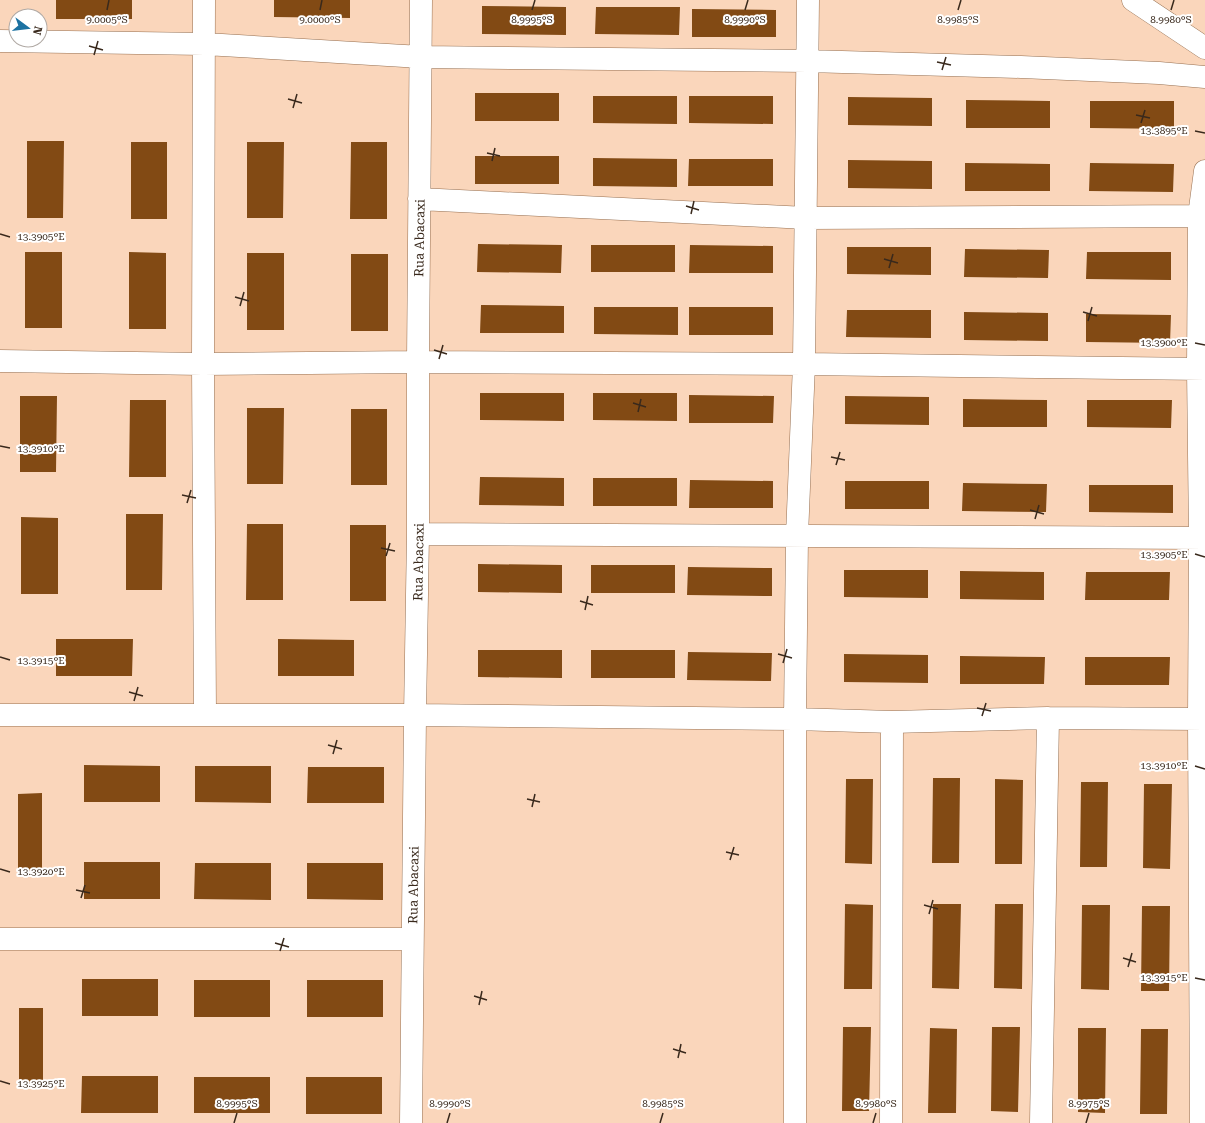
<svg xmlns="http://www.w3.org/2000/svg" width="1205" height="1123" viewBox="0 0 1205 1123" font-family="'Roboto Serif',serif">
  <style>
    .building { fill: #824a14 }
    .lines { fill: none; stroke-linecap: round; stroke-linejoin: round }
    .street-casing { stroke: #977051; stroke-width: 23 }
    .secondary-casing { stroke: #977051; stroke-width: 23 }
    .street { stroke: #fff; stroke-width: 22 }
    .secondary { stroke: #fff; stroke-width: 22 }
    .ticks { fill: none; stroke: #39291c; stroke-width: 1.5 }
    .labels { text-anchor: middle; stroke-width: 4; stroke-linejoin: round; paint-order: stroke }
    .street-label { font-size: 13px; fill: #39291c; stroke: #fff }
    .ticks-label { font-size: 10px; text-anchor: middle; fill: #39291c; stroke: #fff; stroke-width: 4; stroke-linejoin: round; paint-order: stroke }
  </style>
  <rect width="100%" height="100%" fill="#fad6bb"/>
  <path class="building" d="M 56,0 L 132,0 L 132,19 L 56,19 Z
    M 274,0 L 350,0 L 350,18 L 274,17 Z
    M 482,6 L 566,7 L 566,35 L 482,34 Z
    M 596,7 L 680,7 L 679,35 L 595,34 Z
    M 692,9 L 776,10 L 776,37 L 692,37 Z
    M 475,93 L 559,93 L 559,121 L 475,121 Z
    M 593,96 L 677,96 L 677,124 L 593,123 Z
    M 689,96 L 773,96 L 773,124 L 689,123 Z
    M 848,97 L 932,98 L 932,126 L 848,125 Z
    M 966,100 L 1050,101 L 1050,128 L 966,128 Z
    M 1090,101 L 1174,101 L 1174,129 L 1090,128 Z
    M 27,141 L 64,141 L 63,218 L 27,218 Z
    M 131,142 L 167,142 L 167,219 L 131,219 Z
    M 247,142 L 284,142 L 283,218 L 247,218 Z
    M 351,142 L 387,142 L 387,219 L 350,219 Z
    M 475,156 L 559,156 L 559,184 L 475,184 Z
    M 593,158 L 677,159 L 677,187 L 593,186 Z
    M 689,159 L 773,159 L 773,186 L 688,186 Z
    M 848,160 L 932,161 L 932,189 L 848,188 Z
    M 965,163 L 1050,164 L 1050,191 L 965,191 Z
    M 1090,163 L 1174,164 L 1173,192 L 1089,191 Z
    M 478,244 L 562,245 L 561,273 L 477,272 Z
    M 591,245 L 675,245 L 675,272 L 591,272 Z
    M 690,245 L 773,246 L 773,273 L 689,273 Z
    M 847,247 L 931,247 L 931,275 L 847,274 Z
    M 965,249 L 1049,250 L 1048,278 L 964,277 Z
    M 25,252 L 62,252 L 62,328 L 25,328 Z
    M 129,252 L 166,253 L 166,329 L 129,329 Z
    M 1087,252 L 1171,252 L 1171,280 L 1086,279 Z
    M 247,253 L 284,253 L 284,330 L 247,330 Z
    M 351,254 L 388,254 L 388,331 L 351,331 Z
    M 481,305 L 564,306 L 564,333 L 480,333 Z
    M 594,307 L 678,307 L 678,335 L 594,334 Z
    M 689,307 L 773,307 L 773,335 L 689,335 Z
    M 847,310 L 931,310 L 931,338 L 846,337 Z
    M 964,312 L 1048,313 L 1048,341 L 964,340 Z
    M 1086,314 L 1171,315 L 1170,343 L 1086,342 Z
    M 480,393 L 564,393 L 564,421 L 480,420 Z
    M 593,393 L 677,393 L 677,421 L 593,420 Z
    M 689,395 L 774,396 L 773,423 L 689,423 Z
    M 20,396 L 57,396 L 56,472 L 20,472 Z
    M 845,396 L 929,397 L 929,425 L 845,424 Z
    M 963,399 L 1047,400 L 1047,427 L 963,427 Z
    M 130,400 L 166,400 L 166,477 L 129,477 Z
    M 1087,400 L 1172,400 L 1171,428 L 1087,427 Z
    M 247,408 L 284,408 L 283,484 L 247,484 Z
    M 351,409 L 387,409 L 387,485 L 351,485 Z
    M 480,477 L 564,478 L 564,506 L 479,505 Z
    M 593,478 L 677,478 L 677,506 L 593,506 Z
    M 690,480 L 773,481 L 773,508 L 689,508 Z
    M 845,481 L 929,481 L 929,509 L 845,509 Z
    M 963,483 L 1047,484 L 1046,512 L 962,511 Z
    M 1089,485 L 1173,485 L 1173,513 L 1089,512 Z
    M 126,514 L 163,514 L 162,590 L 126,590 Z
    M 21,517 L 58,518 L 58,594 L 21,594 Z
    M 247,524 L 283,524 L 283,600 L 246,600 Z
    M 350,525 L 386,525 L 386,601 L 350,601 Z
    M 478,564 L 562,565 L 562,593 L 478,592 Z
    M 591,565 L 675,565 L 675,593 L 591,593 Z
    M 688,567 L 772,568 L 772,596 L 687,595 Z
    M 844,570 L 928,570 L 928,598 L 844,597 Z
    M 960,571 L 1044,572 L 1044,600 L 960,599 Z
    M 1086,572 L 1170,572 L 1169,600 L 1085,600 Z
    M 56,639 L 133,639 L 132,676 L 56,676 Z
    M 278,639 L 354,640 L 354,676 L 278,676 Z
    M 478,650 L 562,650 L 562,678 L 478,677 Z
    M 591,650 L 675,650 L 675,678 L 591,678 Z
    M 688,652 L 772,653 L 771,681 L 687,680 Z
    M 844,654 L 928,655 L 928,683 L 844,682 Z
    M 960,656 L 1045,657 L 1044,684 L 960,684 Z
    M 1085,657 L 1170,657 L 1169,685 L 1085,685 Z
    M 84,765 L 160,766 L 160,802 L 84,802 Z
    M 195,766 L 271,766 L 271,803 L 195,802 Z
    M 308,767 L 384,767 L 384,803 L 307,803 Z
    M 933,778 L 960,778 L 959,863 L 932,863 Z
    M 846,779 L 873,779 L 872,864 L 845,863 Z
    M 995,779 L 1023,780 L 1022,864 L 995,864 Z
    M 1081,782 L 1108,782 L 1107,867 L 1080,867 Z
    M 1144,784 L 1172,784 L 1170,869 L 1143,868 Z
    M 42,793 L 42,871 L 18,871 L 18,794 Z
    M 84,862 L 160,862 L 160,899 L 84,899 Z
    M 195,863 L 271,863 L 271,900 L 194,899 Z
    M 307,863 L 383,863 L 383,900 L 307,899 Z
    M 845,904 L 873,905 L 872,989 L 844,989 Z
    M 933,904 L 961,904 L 959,989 L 932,988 Z
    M 995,904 L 1023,904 L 1022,989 L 994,988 Z
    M 1082,905 L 1110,905 L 1109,990 L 1081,989 Z
    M 1142,906 L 1170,906 L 1169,991 L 1141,991 Z
    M 82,979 L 158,979 L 158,1016 L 82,1016 Z
    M 194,980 L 270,980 L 270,1017 L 194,1017 Z
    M 307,980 L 383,980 L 383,1017 L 307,1017 Z
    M 19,1008 L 43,1008 L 43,1085 L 19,1085 Z
    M 843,1027 L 871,1027 L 869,1111 L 842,1111 Z
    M 992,1027 L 1020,1027 L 1018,1112 L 991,1111 Z
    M 930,1028 L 957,1029 L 956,1113 L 928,1113 Z
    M 1078,1028 L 1106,1028 L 1105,1113 L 1078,1112 Z
    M 1141,1029 L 1168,1029 L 1167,1114 L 1140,1114 Z
    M 82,1076 L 158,1076 L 158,1113 L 81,1113 Z
    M 194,1077 L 270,1077 L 270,1113 L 194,1113 Z
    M 306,1077 L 382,1077 L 382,1114 L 306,1114 Z"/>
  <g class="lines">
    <g class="street-casing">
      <path id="street" d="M 204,0 L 203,364 L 205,715
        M 0,41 L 205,44 L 421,57 L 807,61 L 1021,67 L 1159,73 L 1205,77
        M 419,199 L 806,218 L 1199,216
        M 0,361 L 203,364 L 418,362 L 804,364 L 1205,369
        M 418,534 L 1205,538
        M 0,715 L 415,715 L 795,719 L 892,722 L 1048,718 L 1205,719
        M 0,939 L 412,939
        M 411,1123 L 415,715 L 418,534 L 418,362 L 421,0
        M 795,1123 L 795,719 L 797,536 L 804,364 L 808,0
        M 891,1123 L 892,722
        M 1041,1123 L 1048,718
        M 1201,1123 L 1199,719 L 1200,538 L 1198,369 L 1199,216 L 1205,171"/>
    </g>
    <g class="secondary-casing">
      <path id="secondary" d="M 1133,0 L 1205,48"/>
    </g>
    <use href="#street" class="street"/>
    <use href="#secondary" class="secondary"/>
  </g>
  <path class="ticks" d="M 107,10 L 109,0M 320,10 L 322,0M 532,10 L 535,0M 745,10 L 748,0M 958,10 L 961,0M 1171,10 L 1174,0M 89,46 L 103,50M 94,55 L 98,41M 937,62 L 951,65M 942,70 L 946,57M 288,99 L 302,103M 293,108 L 297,94M 1136,115 L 1150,118M 1141,123 L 1145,110M 1195,131 L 1205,133M 487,153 L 500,156M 492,161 L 495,148M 686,206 L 699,210M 691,214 L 694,201M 0,234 L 10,237M 884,259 L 898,263M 889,268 L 893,254M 235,297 L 249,301M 240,306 L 244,292M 1083,312 L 1097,316M 1088,321 L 1092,307M 1195,343 L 1205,345M 434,350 L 447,354M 439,359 L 443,345M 633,403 L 646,407M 638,412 L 641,399M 0,446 L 10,448M 831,457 L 845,460M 836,465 L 840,452M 182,495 L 196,498M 187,503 L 191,490M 1030,510 L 1044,514M 1035,519 L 1039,505M 381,548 L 395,551M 1195,554 L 1205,557M 386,556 L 390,543M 580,601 L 593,605M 585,610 L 588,596M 778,654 L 792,658M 0,657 L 10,660M 783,663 L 787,649M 129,692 L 143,696M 134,701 L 138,687M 977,708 L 991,711M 982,716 L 986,703M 328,745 L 342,749M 333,754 L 337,740M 1195,766 L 1205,769M 527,799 L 540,802M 532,807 L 535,794M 726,852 L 739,855M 730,860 L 734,847M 0,869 L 10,872M 76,890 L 90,893M 81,898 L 85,885M 924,905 L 938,909M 929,914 L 933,900M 275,943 L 289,947M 280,951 L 284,938M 1123,958 L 1136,962M 1128,967 L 1132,953M 1195,978 L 1205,980M 474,996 L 487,1000M 479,1005 L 482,991M 673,1049 L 686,1053M 678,1058 L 681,1044M 0,1081 L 10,1084M 234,1123 L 237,1113M 447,1123 L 450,1113M 660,1123 L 663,1113M 873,1123 L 876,1113M 1086,1123 L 1089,1113"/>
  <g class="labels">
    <g class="street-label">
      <text transform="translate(419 238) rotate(-89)" y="5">Rua Abacaxi</text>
      <text transform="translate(418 562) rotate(-89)" y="5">Rua Abacaxi</text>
      <text transform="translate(413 885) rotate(-89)" y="5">Rua Abacaxi</text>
    </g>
  </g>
  <g class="ticks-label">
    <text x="107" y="23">9.0005°S</text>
    <text x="320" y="23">9.0000°S</text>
    <text x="532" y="23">8.9995°S</text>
    <text x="745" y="23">8.9990°S</text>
    <text x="958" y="23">8.9985°S</text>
    <text x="1171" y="23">8.9980°S</text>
    <text x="1164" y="134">13.3895°E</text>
    <text x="41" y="240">13.3905°E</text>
    <text x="1164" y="346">13.3900°E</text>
    <text x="41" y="452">13.3910°E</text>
    <text x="1164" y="558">13.3905°E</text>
    <text x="41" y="664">13.3915°E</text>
    <text x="1164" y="769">13.3910°E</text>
    <text x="41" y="875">13.3920°E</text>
    <text x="1164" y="981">13.3915°E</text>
    <text x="41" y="1087">13.3925°E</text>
    <text x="237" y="1107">8.9995°S</text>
    <text x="450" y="1107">8.9990°S</text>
    <text x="663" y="1107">8.9985°S</text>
    <text x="876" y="1107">8.9980°S</text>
    <text x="1089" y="1107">8.9975°S</text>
  </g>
  <g transform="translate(28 28) rotate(105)"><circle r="19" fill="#ffffff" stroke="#b0a9a4"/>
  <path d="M0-3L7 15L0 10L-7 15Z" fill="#1c72a2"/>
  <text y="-6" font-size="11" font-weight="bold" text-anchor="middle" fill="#39291c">N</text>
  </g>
</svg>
